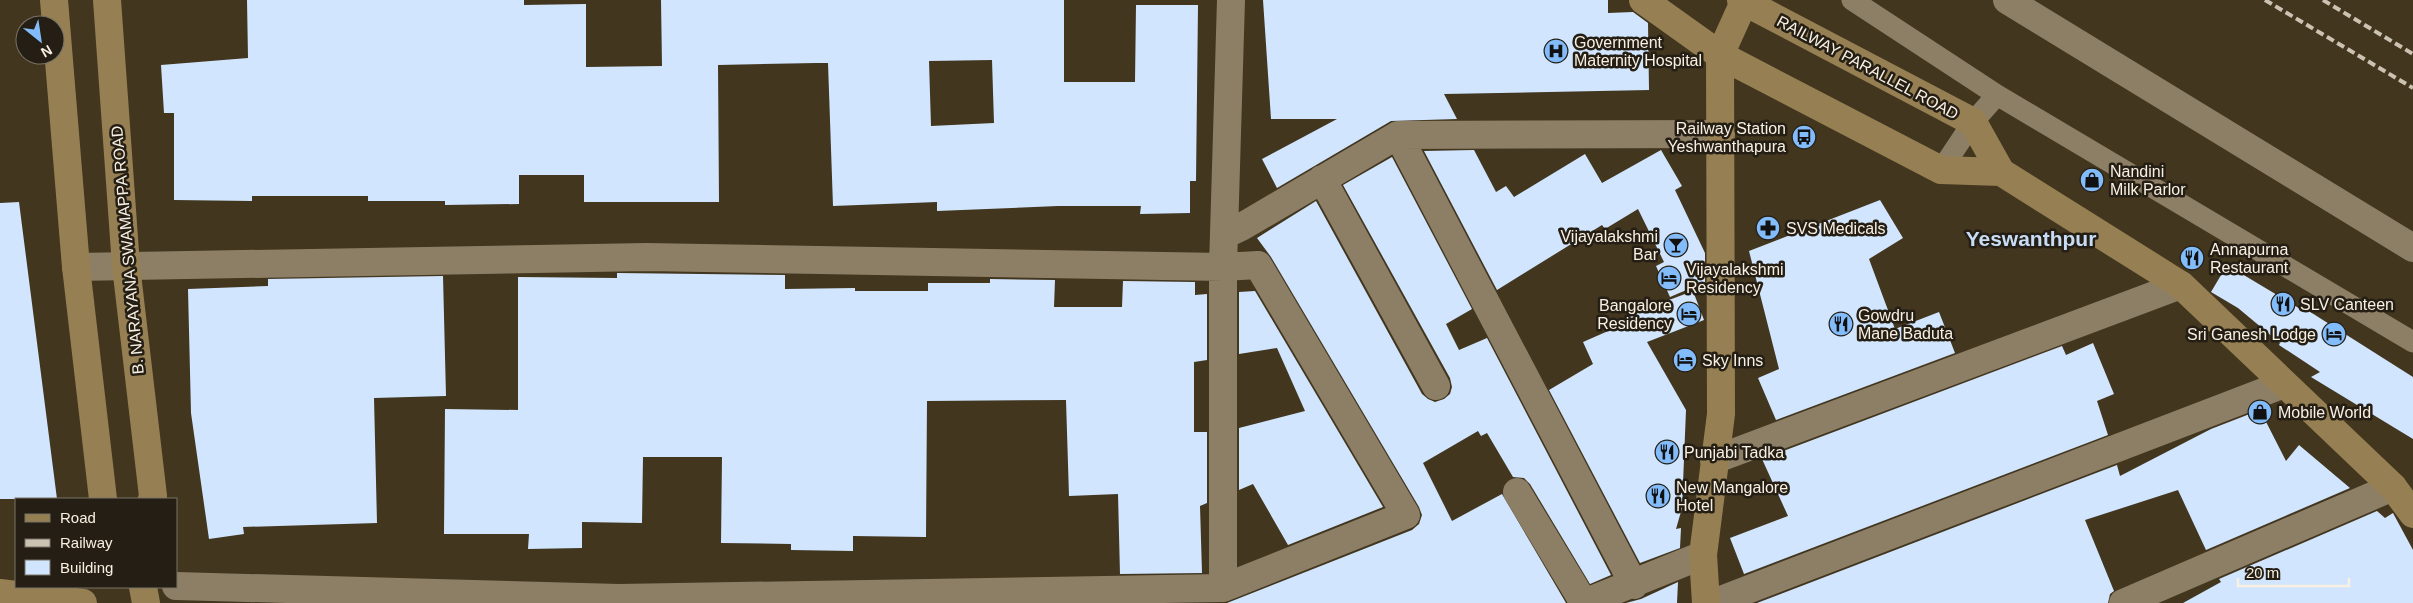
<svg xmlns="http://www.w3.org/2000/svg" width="2413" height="603" viewBox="0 0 2413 603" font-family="Helvetica,sans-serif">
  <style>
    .building { fill: #d1e6fe; fill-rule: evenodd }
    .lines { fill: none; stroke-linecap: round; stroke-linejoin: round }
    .lane { stroke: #8d7f66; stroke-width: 21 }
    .street { stroke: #8d7f66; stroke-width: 28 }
    .secondary { stroke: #968053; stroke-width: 28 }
    .rail { stroke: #cbc2b2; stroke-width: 4; stroke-dasharray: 8 4; stroke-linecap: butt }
    .labels { text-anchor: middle; stroke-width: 5; stroke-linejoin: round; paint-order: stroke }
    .poi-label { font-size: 16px; fill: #f8f0e2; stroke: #241e14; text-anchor: start }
    .street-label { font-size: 16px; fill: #f8f0e2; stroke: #241e14 }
    .district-label { font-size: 21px; font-weight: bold; fill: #c8ddf5; stroke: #241e14 }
  </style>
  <rect width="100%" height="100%" fill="#42361f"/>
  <path class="building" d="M 247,0 L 524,0 L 524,5 L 586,4 L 586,67 L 662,66 L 661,0 L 1064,0 L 1064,82 L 1135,82 L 1136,5 L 1198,5 L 1196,181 L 1190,181 L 1190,213 L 1140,214 L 1141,206 L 1058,206 L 937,211 L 937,202 L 833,206 L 828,63 L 816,63 L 718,65 L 719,202 L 584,202 L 584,175 L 519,175 L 519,204 L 445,205 L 445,201 L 368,201 L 368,196 L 252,196 L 252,201 L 174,200 L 174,113 L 164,113 L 161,65 L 248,58 ZM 992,60 L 994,123 L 931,126 L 929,61 Z
    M 1263,0 L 1608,0 L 1608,13 L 1633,12 L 1648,23 L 1649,90 L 1444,94 L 1457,119 L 1391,121 L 1277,188 L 1262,159 L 1337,119 L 1271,119 Z
    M 1474,150 L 1496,192 L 1506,186 L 1514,197 L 1585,154 L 1602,183 L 1661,150 L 1682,186 L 1675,190 L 1705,253 L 1705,282 L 1670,297 L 1656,266 L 1664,262 L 1638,209 L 1605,229 L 1602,225 L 1497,290 L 1424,151 Z
    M 1392,157 L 1472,309 L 1446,324 L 1459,350 L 1487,338 L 1611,575 L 1590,584 L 1530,484 L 1524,478 L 1513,477 L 1487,433 L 1481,436 L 1478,431 L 1423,463 L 1452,521 L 1502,494 L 1566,603 L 1227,603 L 1412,530 L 1419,524 L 1422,515 L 1419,507 L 1271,257 L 1257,238 L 1316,201 L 1422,394 L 1428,399 L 1435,402 L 1444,399 L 1450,394 L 1452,387 L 1450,378 L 1343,185 Z
    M 1880,200 L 1903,238 L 1869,259 L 1895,329 L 1939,312 L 1955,353 L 1776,420 L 1758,378 L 1779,369 L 1749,251 Z
    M 19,202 L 57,499 L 0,499 L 0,203 Z
    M 2227,265 L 2302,310 L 2304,308 L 2413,377 L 2413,439 L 2311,377 L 2320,372 L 2279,345 L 2280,343 L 2238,308 L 2211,292 Z
    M 617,273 L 785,275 L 785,289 L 855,288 L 855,291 L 928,291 L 928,283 L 990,283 L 990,279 L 1055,280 L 1054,307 L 1122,307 L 1123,281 L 1195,282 L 1195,295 L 1207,294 L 1207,360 L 1194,362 L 1194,432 L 1207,432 L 1207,503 L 1200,506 L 1202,573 L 1120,574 L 1118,494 L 1069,496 L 1066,400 L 927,401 L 926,537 L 853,536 L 853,551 L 791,550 L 791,544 L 721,543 L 722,457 L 643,457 L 642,523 L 582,522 L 582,548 L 528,549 L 529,534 L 444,534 L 445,409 L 518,410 L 518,277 L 617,278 Z
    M 443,276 L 446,396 L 374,398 L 377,523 L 243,527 L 244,534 L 209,539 L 191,413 L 188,289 L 268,286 L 268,279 Z
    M 1255,291 L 1383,507 L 1288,545 L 1253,484 L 1239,490 L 1239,428 L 1305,411 L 1277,348 L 1239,354 L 1239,292 Z
    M 1693,291 L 1704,320 L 1647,342 L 1686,410 L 1682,508 L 1676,529 L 1681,528 L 1680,548 L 1640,563 L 1549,390 L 1593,364 L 1583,342 L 1631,321 L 1629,315 Z
    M 2093,343 L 2114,394 L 2097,401 L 2108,435 L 1744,574 L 1730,538 L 1788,516 L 1762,459 L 2062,346 L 2066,355 Z
    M 2260,410 L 2286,461 L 2299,445 L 2350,488 L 2206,550 L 2178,490 L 2085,520 L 2114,591 L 2110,594 L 2108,603 L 1757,603 L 2117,465 L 2120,476 L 2211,429 Z
    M 2377,511 L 2385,518 L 2393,513 L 2413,550 L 2413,603 L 2183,603 L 2221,582 L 2219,579 Z
    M 1678,582 L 1677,603 L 1626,603 L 1641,599 Z"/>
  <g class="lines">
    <path class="lane" d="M 1852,0 L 1997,95 L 2413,342
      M 1941,170 L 1973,122 L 1997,95"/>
    <path class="street" d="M 2007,0 L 2413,248
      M 1398,135 L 1634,585
      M 1322,179 L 1436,386
      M 1224,235 L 1243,226 L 1398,135 L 1721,134
      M 76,267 L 646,257 L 1223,267 L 1258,265 L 1406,515 L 1223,588 L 619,598 L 176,586
      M 1714,460 L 2181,285
      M 1517,492 L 1584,603
      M 1223,588 L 1223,267 L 1231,0
      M 1584,603 L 1703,555
      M 1713,603 L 2284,384
      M 2123,603 L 2393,487"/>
    <path class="secondary" d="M 54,0 L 76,267 L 103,499
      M 107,0 L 126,266 L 153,496 L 152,499
      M 1643,0 L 1720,55 L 1941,170 L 2001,172
      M 1741,0 L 1973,122 L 2001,172 L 2181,285 L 2393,487 L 2413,514
      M 143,587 L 146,603
      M 0,593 L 83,603
      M 1706,603 L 1703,555 L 1721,414 L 1720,55 L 1744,2"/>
    <path class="rail" d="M 2265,0 L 2413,88
      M 2323,0 L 2413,54"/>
  </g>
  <defs>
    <g id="hospital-disc" transform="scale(1.25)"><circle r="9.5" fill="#83bcfb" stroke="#241e14"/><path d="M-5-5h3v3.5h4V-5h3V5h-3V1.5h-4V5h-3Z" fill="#111"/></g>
    <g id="bus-disc" transform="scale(1.25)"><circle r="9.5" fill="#83bcfb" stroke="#241e14"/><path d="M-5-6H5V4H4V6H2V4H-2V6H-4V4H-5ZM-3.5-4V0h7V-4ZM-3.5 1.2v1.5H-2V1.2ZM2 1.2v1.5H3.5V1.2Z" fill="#111"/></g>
    <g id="shop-disc" transform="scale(1.25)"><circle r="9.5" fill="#83bcfb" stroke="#241e14"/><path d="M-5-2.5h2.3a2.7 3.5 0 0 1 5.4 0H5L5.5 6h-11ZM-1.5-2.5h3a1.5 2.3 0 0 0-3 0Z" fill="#111"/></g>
    <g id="pharmacy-disc" transform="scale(1.25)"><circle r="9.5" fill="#83bcfb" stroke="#241e14"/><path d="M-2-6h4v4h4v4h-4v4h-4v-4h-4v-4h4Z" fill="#111"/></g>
    <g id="bar-disc" transform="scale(1.25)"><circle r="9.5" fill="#83bcfb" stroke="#241e14"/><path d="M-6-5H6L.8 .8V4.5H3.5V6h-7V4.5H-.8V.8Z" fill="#111"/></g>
    <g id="restaurant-disc" transform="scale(1.25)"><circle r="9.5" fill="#83bcfb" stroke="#241e14"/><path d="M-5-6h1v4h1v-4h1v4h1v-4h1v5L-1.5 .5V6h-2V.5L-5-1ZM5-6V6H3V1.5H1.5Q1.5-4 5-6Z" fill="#111"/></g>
    <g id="hotel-disc" transform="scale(1.25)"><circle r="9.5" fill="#83bcfb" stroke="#241e14"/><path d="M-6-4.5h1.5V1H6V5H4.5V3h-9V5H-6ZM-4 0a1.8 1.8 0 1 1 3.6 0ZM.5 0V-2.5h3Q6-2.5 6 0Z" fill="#111"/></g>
  </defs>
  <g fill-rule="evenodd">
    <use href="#hospital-disc" x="1556" y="51"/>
    <use href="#bus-disc" x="1804" y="137"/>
    <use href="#shop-disc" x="2092" y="180"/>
    <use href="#pharmacy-disc" x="1768" y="228"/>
    <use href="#bar-disc" x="1676" y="245"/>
    <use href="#restaurant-disc" x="2192" y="258"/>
    <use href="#hotel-disc" x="1669" y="278"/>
    <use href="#restaurant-disc" x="2283" y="304"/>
    <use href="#hotel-disc" x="1689" y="314"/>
    <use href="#restaurant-disc" x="1841" y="324"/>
    <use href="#hotel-disc" x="2334" y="334"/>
    <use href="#hotel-disc" x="1685" y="360"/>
    <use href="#shop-disc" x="2260" y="412"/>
    <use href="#restaurant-disc" x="1667" y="452"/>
    <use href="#restaurant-disc" x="1658" y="496"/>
  </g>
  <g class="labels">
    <g class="poi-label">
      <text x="1574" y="48">Government<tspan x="1574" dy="18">Maternity Hospital</tspan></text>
      <text x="1786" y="134" text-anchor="end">Railway Station<tspan x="1786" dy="18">Yeshwanthapura</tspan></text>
      <text x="2110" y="177">Nandini<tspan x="2110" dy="18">Milk Parlor</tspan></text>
      <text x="1786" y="234">SVS Medicals</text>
      <text x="1658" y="242" text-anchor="end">Vijayalakshmi<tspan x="1658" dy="18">Bar</tspan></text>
      <text x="2210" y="255">Annapurna<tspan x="2210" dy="18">Restaurant</tspan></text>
      <text x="1686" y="275">Vijayalakshmi<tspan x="1686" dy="18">Residency</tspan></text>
      <text x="2300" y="310">SLV Canteen</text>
      <text x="1672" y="311" text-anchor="end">Bangalore<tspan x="1672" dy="18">Residency</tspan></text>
      <text x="1858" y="321">Gowdru<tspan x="1858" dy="18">Mane Baduta</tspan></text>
      <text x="2316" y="340" text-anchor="end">Sri Ganesh Lodge</text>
      <text x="1702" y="366">Sky Inns</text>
      <text x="2278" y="418">Mobile World</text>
      <text x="1684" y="458">Punjabi Tadka</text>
      <text x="1676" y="493">New Mangalore<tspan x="1676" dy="18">Hotel</tspan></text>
    </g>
    <g class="street-label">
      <text transform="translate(1868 67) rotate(28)" y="6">RAILWAY PARALLEL ROAD</text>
      <text transform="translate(127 250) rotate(-95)" y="6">B. NARAYANA SWAMAPPA ROAD</text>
    </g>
    <g class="district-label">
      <text x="2031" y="246">Yeswanthpur</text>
    </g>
  </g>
  <rect x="15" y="498" width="162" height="90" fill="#241e14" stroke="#797266"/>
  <rect x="25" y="514" width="25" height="8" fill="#968053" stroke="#797266"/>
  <text x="60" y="523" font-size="15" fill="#f8f0e2">Road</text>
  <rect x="25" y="539" width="25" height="8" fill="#cbc2b2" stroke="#797266"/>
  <text x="60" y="548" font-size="15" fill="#f8f0e2">Railway</text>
  <rect x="25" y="560" width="25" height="15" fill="#d1e6fe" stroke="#797266"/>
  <text x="60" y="573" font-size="15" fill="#f8f0e2">Building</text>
  <g transform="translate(40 40) rotate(150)"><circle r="24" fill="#241e14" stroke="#797266"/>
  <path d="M0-4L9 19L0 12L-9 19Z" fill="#83bcfb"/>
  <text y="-8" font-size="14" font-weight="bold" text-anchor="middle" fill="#f8f0e2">N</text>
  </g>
  <path d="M2238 578v8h111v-8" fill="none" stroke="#f8f0e2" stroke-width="2.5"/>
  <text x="2246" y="578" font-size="15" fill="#f8f0e2" stroke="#241e14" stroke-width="4" paint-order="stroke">20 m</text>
</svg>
